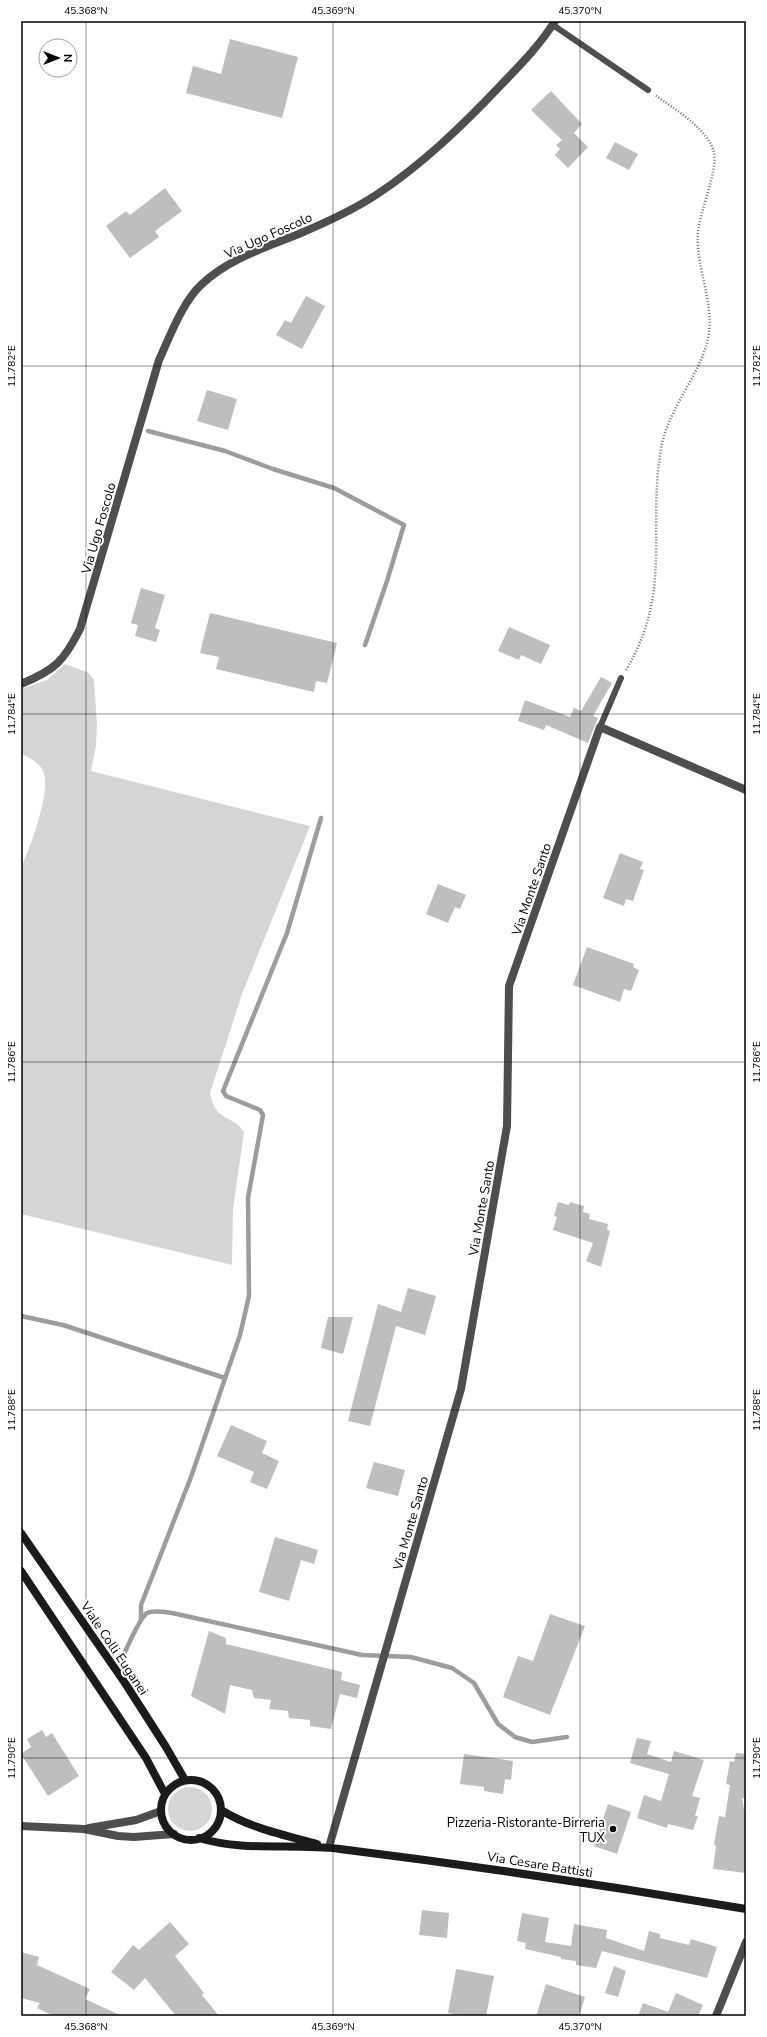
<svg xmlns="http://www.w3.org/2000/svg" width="767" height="2037" viewBox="0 0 767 2037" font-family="'Nunito Sans',sans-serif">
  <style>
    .green { fill: #d5d5d5 }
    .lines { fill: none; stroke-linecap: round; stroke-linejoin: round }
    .stream { stroke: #9c9c9c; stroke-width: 4.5 }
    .building { fill: #bebebe }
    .path { stroke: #707070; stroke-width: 2.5; stroke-dasharray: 1 2; stroke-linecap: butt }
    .service { stroke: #4e4e4e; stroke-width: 6 }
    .minor { stroke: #4e4e4e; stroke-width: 8 }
    .tertiary { stroke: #4e4e4e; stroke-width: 8 }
    .secondary { stroke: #1b1b1b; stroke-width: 8 }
    .ticks { fill: none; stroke: #000; stroke-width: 1; stroke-opacity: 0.45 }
    .poi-dot { fill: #000; stroke: #fff; stroke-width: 1.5 }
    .labels { text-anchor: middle; stroke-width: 4; stroke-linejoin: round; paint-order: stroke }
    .street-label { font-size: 13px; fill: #000; stroke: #fff }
    .poi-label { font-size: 13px; fill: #000; stroke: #fff; text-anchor: end }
    .neatline { fill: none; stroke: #000; stroke-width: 1.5 }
    .ticks-label { font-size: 10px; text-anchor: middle; fill: #000 }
  </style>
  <rect width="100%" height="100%" fill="#fff"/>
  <path class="green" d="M 65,664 L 89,673 L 94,680 L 97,725 L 96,745 L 91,771 L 310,826 L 242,994 L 210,1093 C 215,1123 233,1114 244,1132 L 233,1209 L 232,1265 L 21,1214 L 21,867 C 30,849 52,789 43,771 C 40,763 28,757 21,754 L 21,689 L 47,680 Z
    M168 1809a22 22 0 1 1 44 0a22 22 0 1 1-44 0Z"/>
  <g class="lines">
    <path class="stream" d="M 148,431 L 225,451 L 273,469 L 334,488 L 404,525 L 387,581 L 365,645
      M 21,1316 L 63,1325 L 225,1378
      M 141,1619 L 141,1605 L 191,1477 L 240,1335 L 249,1296 L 248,1198 L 263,1115 L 260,1110 L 226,1096 L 223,1091 L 287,933 L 321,818
      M 122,1658 C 127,1649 139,1618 147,1613 C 154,1610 165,1612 172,1613 L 362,1655 L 411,1657 L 452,1668 L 474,1683 L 498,1724 L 515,1737 L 532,1742 L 567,1737"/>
  </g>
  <path class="building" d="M 230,39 L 298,57 L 282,118 L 186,93 L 193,66 L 221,74 Z
    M 551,91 L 582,124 L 574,133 L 588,147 L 568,168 L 555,155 L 560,149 L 556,145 L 562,140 L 531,110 Z
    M 615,142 L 638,154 L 629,170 L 606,158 Z
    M 165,188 L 182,211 L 155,231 L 159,237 L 130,258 L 106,226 L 126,211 L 130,215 Z
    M 306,296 L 325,306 L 302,349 L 276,335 L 285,320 L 291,323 Z
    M 207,390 L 237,399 L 228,430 L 197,421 Z
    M 141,588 L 165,595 L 155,628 L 160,630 L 156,642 L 135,636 L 138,625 L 131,623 Z
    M 210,613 L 337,643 L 327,683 L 316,681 L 314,692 L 216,669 L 219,657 L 200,653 Z
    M 509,627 L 550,645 L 541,664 L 521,655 L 519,660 L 498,651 Z
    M 601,677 L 612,683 L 593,716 L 598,718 L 588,743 L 546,725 L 544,730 L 518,721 L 525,700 L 570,717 L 574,708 L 581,711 Z
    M 620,853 L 643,862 L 640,869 L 644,870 L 633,901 L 626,899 L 624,906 L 603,898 Z
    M 438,884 L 466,895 L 460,909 L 455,907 L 448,923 L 426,914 Z
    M 587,947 L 634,964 L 633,967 L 639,970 L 631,991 L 624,989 L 620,1002 L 573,985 Z
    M 558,1202 L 569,1205 L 570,1202 L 584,1206 L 583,1212 L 590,1214 L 589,1219 L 608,1224 L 607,1230 L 610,1231 L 601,1267 L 586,1261 L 593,1243 L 553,1230 L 557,1217 L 554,1216 Z
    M 408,1288 L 436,1296 L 425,1335 L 396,1326 L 370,1426 L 348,1421 L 378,1304 L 401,1312 Z
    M 328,1317 L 353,1317 L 343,1354 L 321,1348 Z
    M 231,1425 L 267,1441 L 262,1453 L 279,1461 L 267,1489 L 250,1482 L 254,1472 L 217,1456 Z
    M 374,1462 L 405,1470 L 398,1496 L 366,1488 Z
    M 275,1537 L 318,1550 L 314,1564 L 301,1560 L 289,1601 L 259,1592 Z
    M 550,1614 L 585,1626 L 550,1715 L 503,1697 L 518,1656 L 533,1661 Z
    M 209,1631 L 226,1638 L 226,1644 L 342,1672 L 341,1680 L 360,1685 L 357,1698 L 340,1694 L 331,1729 L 310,1726 L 310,1720 L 289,1718 L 288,1711 L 269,1709 L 271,1700 L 254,1698 L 252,1690 L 230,1685 L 225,1714 L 191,1696 Z
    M 42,1730 L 46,1737 L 52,1733 L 79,1776 L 48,1796 L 21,1754 L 31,1747 L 27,1739 Z
    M 637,1738 L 651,1741 L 647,1754 L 671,1762 L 674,1751 L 704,1760 L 692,1796 L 700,1798 L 695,1816 L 698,1816 L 693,1830 L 668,1824 L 667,1828 L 637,1818 L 644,1795 L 661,1801 L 669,1774 L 630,1763 Z
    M 736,1753 L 746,1754 L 746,1799 L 742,1798 L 746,1821 L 746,1873 L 713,1869 L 716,1846 L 714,1844 L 719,1816 L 725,1817 L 730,1785 L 726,1784 L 730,1761 L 734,1762 Z
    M 464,1754 L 513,1761 L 511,1780 L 505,1779 L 503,1794 L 484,1791 L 484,1787 L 460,1784 Z
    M 608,1804 L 631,1812 L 617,1854 L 594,1846 Z
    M 422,1910 L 449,1913 L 447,1938 L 419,1935 Z
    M 522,1913 L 549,1918 L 545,1942 L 571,1946 L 574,1924 L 607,1930 L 606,1938 L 644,1951 L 649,1931 L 660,1934 L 660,1938 L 689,1945 L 691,1939 L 717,1947 L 707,1978 L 602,1951 L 596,1968 L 576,1965 L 576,1961 L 561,1959 L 561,1957 L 525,1949 L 526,1943 L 517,1941 Z
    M 170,1922 L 189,1944 L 175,1956 L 204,1993 L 202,1995 L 219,2016 L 176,2016 L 145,1978 L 134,1990 L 111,1972 L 133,1945 L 139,1950 Z
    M 21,1952 L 39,1957 L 37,1965 L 90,1989 L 85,1999 L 122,2016 L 54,2016 L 37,2008 L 40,2003 L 21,1998 Z
    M 614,1966 L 626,1971 L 618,1997 L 605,1993 Z
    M 456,1969 L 494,1976 L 486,2016 L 464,2016 L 448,2013 Z
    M 546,1984 L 585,1997 L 579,2016 L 536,2016 Z
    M 676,1993 L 703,2005 L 698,2016 L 638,2016 L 643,2003 L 668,2012 Z"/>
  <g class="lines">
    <path class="path" d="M 626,670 C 673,592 647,530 661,449 C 667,411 697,379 707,343 C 717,306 695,269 698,232 C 700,211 718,170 714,153 C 709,129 674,109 655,95"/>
    <path class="service" d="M 553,25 L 648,90
      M 600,727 L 621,678"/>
    <path class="minor" d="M 329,1847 L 461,1389 L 507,1126 L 509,986 L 600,727 L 746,790
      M 716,2016 L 746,1942"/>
    <path class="tertiary" d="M 21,684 C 55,670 64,661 80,629 L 159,360 C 170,336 183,301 202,284 C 230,258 267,247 301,233 C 327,222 353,210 376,195 C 423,164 463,125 501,85 C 520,65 540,45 555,21
      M 21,1826 L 84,1829 L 118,1836 L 134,1837 L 174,1834
      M 89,1828 L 136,1820 L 161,1811"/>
    <path class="secondary" d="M 21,1533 L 125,1683 L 166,1747 L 185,1780
      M 21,1571 L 146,1758 L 165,1794
      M161 1810a30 30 0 1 1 60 0a30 30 0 1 1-60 0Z
      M 221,1810 C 250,1828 284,1835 317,1844
      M 199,1838 C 245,1852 293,1843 340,1849 C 476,1866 611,1886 746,1909"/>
  </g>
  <path class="ticks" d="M 86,21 L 86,2016M 333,21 L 333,2016M 580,21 L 580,2016M 21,366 L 746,366M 21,714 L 746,714M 21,1062 L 746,1062M 21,1410 L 746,1410M 21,1758 L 746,1758"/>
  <circle class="poi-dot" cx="613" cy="1829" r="4"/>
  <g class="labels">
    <g class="street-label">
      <text transform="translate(268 235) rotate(-24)" y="5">Via Ugo Foscolo</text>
      <text transform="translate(98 528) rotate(-74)" y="5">Via Ugo Foscolo</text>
      <text transform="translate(531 889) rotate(-71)" y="5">Via Monte Santo</text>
      <text transform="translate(481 1208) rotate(-80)" y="5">Via Monte Santo</text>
      <text transform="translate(410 1523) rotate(-74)" y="5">Via Monte Santo</text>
      <text transform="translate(115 1648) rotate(56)" y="5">Viale Colli Euganei</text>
      <text transform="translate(540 1864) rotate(9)" y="5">Via Cesare Battisti</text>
    </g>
    <g class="poi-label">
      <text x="605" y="1827">Pizzeria-Ristorante-Birreria<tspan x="605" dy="15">TUX</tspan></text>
    </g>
  </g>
  <rect width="767" height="2037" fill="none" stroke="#ffffff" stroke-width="44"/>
  <g transform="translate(58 58) rotate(90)"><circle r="19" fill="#ffffff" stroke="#999999"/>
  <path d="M0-3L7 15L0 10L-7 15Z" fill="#000000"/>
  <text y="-6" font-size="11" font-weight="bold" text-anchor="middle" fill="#000000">N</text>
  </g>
  <rect x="22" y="22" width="723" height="1993" class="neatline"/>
  <g class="ticks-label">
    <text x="86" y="14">45.368°N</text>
    <text x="333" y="14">45.369°N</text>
    <text x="580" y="14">45.370°N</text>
    <text transform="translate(756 366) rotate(-90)" y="4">11.782°E</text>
    <text transform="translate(11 366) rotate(-90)" y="4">11.782°E</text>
    <text transform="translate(11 714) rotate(-90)" y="4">11.784°E</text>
    <text transform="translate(756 714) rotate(-90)" y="4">11.784°E</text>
    <text transform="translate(756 1062) rotate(-90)" y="4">11.786°E</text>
    <text transform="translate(11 1062) rotate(-90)" y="4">11.786°E</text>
    <text transform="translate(756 1410) rotate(-90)" y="4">11.788°E</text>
    <text transform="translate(11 1410) rotate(-90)" y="4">11.788°E</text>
    <text transform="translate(11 1758) rotate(-90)" y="4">11.790°E</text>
    <text transform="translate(756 1758) rotate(-90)" y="4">11.790°E</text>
    <text x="86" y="2030">45.368°N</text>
    <text x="333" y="2030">45.369°N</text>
    <text x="580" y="2030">45.370°N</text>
  </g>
</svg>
